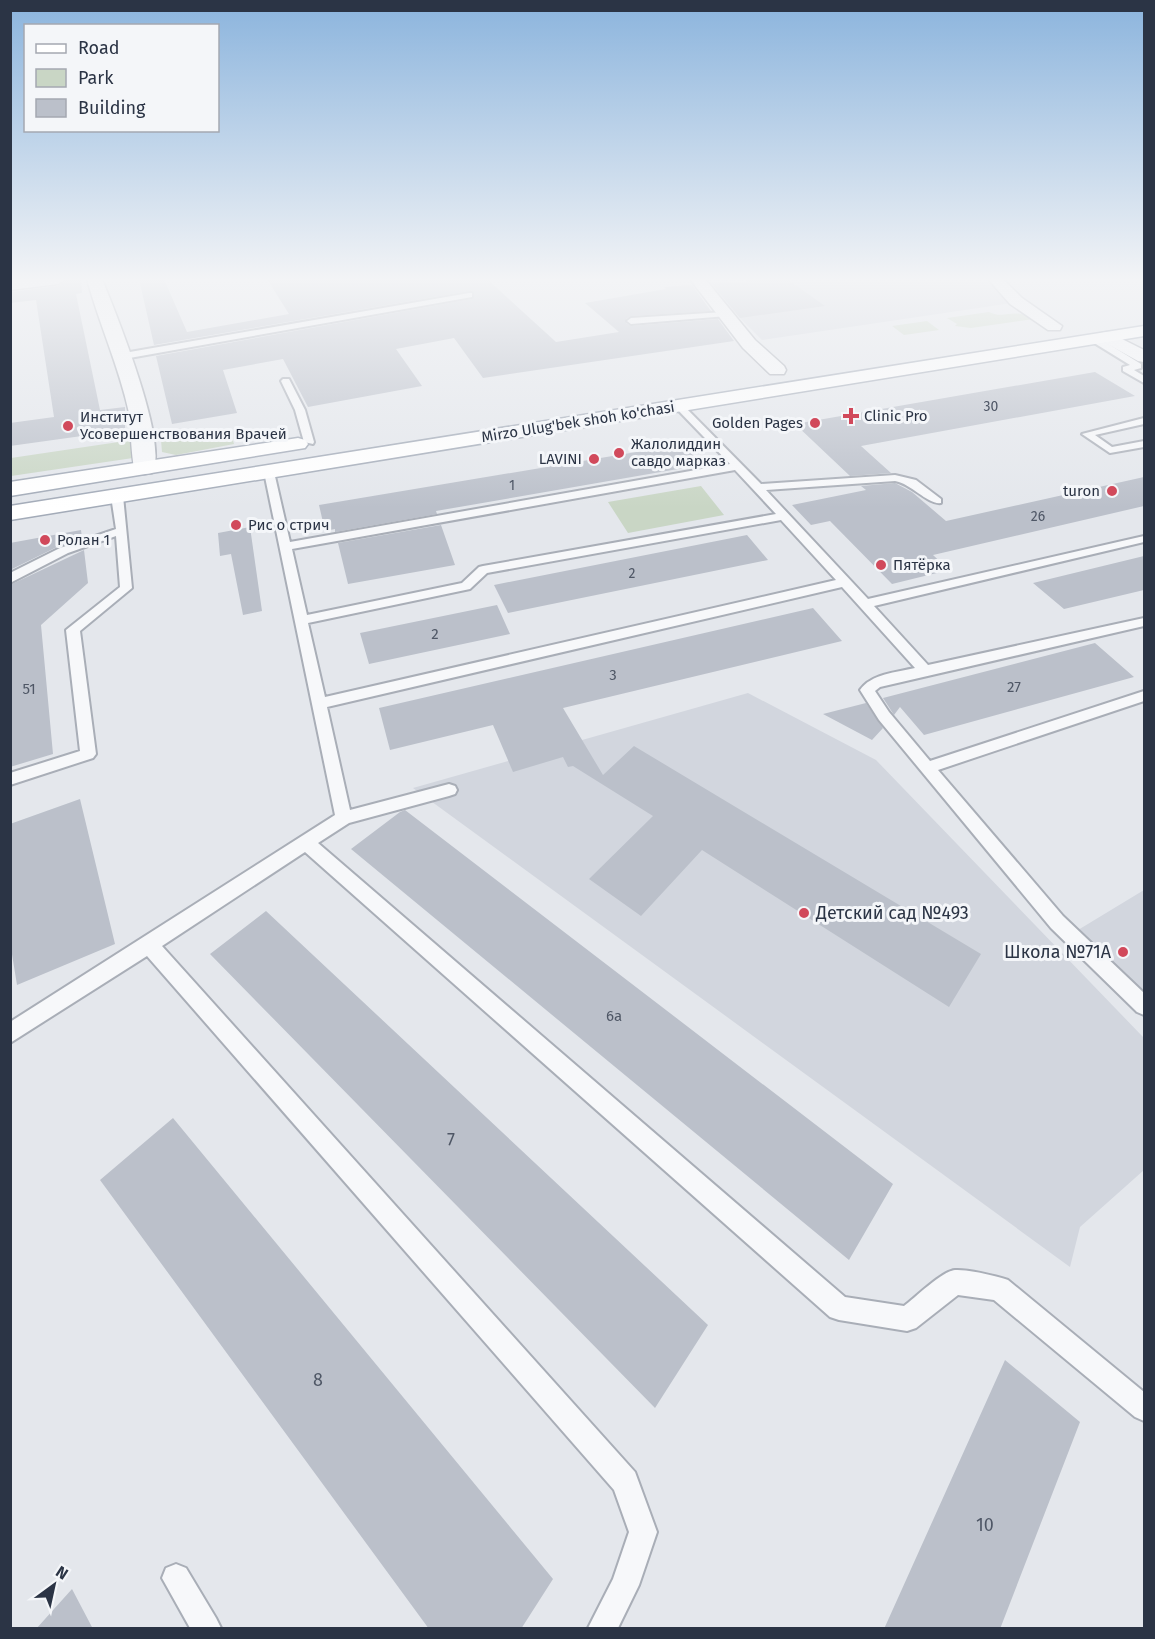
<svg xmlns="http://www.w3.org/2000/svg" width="1155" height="1639" viewBox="0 0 1155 1639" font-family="'Fira Sans',sans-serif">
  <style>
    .built { fill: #d2d6de }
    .green { fill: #c9d6c5 }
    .building { fill: #bbc0ca }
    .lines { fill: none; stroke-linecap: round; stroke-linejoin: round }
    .lane-casing { stroke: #a9aeb7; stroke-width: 4 }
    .street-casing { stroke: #a9aeb7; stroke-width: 3 }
    .primary-casing { stroke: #a3abb8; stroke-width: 3 }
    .lane { fill: #f7f8fa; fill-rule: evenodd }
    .street { fill: #f7f8fa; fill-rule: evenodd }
    .primary { fill: #fff; fill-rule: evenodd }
    .poi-dot { fill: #d1495b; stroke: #f4f6f9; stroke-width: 2 }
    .labels { text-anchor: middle; stroke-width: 6; stroke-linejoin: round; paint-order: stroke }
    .far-number-label { font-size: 14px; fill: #4f5766 }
    .far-poi-label { font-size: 15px; fill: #2b3445; stroke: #f4f6f9; text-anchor: start }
    .far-street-label { font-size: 15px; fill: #2b3445; stroke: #f4f6f9 }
    .number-label { font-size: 15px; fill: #4f5766 }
    .poi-label { font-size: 18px; fill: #2b3445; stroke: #f4f6f9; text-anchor: start }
    .near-number-label { font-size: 18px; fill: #4f5766 }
  </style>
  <rect width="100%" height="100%" fill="#e4e7ec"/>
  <path class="built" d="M 707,279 L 987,279 L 1012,303 L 762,340 L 728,306 Z
    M 748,693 L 876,760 L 1144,1038 L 1144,1170 L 1080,1227 L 1070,1267 L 413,788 Z
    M 1144,890 L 1144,992 L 1078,930 Z"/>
  <path class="green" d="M 989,312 C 1005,320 1014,307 1034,319 L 971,328 L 955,326 L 957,324 L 947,318 Z
    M 927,321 L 939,330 L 904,335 L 892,326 Z
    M 229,428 L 234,444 L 176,455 L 162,452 L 161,440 Z
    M 132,440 L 133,458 L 11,476 L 11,458 Z
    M 701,486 L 724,515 L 628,533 L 608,502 Z"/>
  <path class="building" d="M 68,279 L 81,279 L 82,293 L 76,294 L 100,410 L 125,407 L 125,430 L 10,446 L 10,423 L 54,417 L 36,300 L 10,303 L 10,292 L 58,286 Z
    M 139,279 L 164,279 L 187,332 L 289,314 L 267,279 L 487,279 L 556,342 L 619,332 L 585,303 L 666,289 L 664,287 L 692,285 L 711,311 L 631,316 L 626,319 L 626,323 L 631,326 L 718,319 L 734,341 L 483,378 L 454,338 L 396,349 L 422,386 L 308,407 L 283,359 L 223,370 L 237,413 L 172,424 L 156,356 L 472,299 L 474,293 L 469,291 L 154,345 Z
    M 744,279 L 787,279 L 825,306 L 740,318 L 712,284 L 748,282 Z
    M 1095,372 L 1135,396 L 861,446 L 891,473 L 850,476 L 795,424 Z
    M 684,444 L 701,465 L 436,511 L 437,514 L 335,532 L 335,529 L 325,531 L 319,505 Z
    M 1144,477 L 1144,506 L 933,555 L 949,570 L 892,584 L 830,521 L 811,525 L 792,505 L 866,490 L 861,486 L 895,483 L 912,492 L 946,521 Z
    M 441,525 L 455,565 L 348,584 L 338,543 Z
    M 250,527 L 262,611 L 243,615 L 231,554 L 220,556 L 218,533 Z
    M 81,530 L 82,538 L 59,546 L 10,570 L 10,543 Z
    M 747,535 L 768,560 L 508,613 L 494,585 Z
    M 84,550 L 88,583 L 41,625 L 53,754 L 10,767 L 10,585 Z
    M 1144,556 L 1144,590 L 1064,609 L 1033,583 Z
    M 497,605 L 510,634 L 369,664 L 360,633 Z
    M 813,608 L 842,641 L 563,708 L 603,775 L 634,746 L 981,954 L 949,1007 L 702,850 L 641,916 L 589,879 L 653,816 L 573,766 L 568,767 L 563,757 L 513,772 L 493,725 L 390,750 L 379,708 Z
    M 1095,643 L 1134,677 L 924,735 L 900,707 L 894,715 L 883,698 Z
    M 866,703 L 883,728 L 872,740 L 823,714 Z
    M 80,799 L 115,944 L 17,985 L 10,942 L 10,824 Z
    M 405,810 L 893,1184 L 849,1260 L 351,849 L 400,812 Z
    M 266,911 L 708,1325 L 655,1408 L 210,954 Z
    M 173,1118 L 553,1579 L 521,1629 L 429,1629 L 100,1180 Z
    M 1005,1360 L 1080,1422 L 1000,1629 L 884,1629 Z
    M 72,1589 L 93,1629 L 36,1629 Z"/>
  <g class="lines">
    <g class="lane-casing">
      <path id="lane" d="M 469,293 L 472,293 L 472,297 L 124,359 L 120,356 L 124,353 Z
        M 724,312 L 727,312 L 727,316 L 631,324 L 627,321 L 631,318 Z
        M 1091,337 L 1097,337 L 1141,364 L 1141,368 L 1134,370 L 1144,376 L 1144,383 L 1123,371 L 1123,367 L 1130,365 L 1091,341 Z
        M 283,379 L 289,379 L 305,410 L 314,442 L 313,444 L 304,442 L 295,410 L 281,381 Z
        M 679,403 L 682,404 L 761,484 L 895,475 L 916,480 L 941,499 L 941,503 C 928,505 912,484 895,481 L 766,490 L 868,599 L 1144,536 L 1144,542 L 874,606 L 928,665 L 1144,618 L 1144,626 L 880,687 L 875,691 L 889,712 L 930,761 L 1144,691 L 1144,701 L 938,770 L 1063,916 L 1144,993 L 1144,1015 L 1137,1012 L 1051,928 L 879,720 L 860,690 C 871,674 897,672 915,668 L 842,587 L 327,707 L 350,810 L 449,784 L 455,786 L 457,790 L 455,794 L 449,796 L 349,823 L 318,843 L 845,1297 L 904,1306 C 915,1298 942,1271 955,1270 C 967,1269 996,1276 1008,1280 L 1144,1392 L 1144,1421 L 1135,1417 L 994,1300 L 958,1295 L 916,1328 L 907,1331 L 839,1320 L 830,1317 L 305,852 L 162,946 L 635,1472 L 657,1532 L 639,1585 L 618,1628 L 588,1628 L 613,1579 L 629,1532 L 614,1490 L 147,956 L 10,1043 L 10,1022 L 335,815 L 264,472 L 265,470 L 273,470 L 274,472 L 290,542 L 730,464 L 676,408 L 674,406 ZM 735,470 L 776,514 L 483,566 L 479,567 L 462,583 L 307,615 L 292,549 ZM 781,520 L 836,580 L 325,697 L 308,623 L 470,589 L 487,573 Z
        M 1144,418 L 1144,424 L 1095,435 L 1112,447 L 1144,441 L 1144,447 L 1110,453 L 1082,434 Z
        M 117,493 L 123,496 L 132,588 L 80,631 L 96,754 L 93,758 L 10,785 L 10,773 L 80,751 L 66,630 L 120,587 L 116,536 L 68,553 L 10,583 L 10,573 L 60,548 L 116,529 L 111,496 Z
        M 176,1564 L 186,1568 L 216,1618 L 221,1628 L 190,1628 L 162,1578 L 166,1568 Z"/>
    </g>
    <g class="street-casing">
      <path id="street" d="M 23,279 L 66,279 L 58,284 L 10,290 L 10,280 Z
        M 87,279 L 102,279 C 115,311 170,445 152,473 L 144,474 L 136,473 C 131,464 131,426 129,413 C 119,366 99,324 87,279 Z
        M 690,279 L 705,279 L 755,340 L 784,366 L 786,370 L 784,374 L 770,374 L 743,348 Z
        M 988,279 L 1003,279 L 1022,298 L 1062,326 L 1060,330 L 1048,330 L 1010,304 Z
        M 1108,332 L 1144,350 L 1144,362 L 1138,361 L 1102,341 L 1099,337 L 1102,333 Z"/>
    </g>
    <g class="primary-casing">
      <path id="primary" d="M 1144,326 L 1144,336 L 10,520 L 10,506 Z
        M 298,438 L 305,440 L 308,444 L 305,448 L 10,496 L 10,482 Z"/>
    </g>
    <use href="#lane" class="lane"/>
    <use href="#street" class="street"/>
    <use href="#primary" class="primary"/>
  </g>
  <linearGradient id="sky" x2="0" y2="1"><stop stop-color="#8bb4dd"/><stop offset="0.55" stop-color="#f3f4f6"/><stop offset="1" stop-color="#f3f4f6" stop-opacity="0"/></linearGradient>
  <rect width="1155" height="508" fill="url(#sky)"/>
  <g class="poi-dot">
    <path d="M848 407h6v6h6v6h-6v6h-6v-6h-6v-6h6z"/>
    <circle cx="815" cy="423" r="6"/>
    <circle cx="68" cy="426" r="6"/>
    <circle cx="619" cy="453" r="6"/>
    <circle cx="594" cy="459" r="6"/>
    <circle cx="1112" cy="491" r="6"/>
    <circle cx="236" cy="525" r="6"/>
    <circle cx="45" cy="540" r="6"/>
    <circle cx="881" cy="565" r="6"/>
    <circle cx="804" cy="913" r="6"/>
    <circle cx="1123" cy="952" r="6"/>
  </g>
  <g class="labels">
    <g class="far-number-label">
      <text x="991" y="411">30</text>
      <text x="512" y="490">1</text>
      <text x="1038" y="521">26</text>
      <text x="632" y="578">2</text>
    </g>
    <g class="far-poi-label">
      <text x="864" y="421">Clinic Pro</text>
      <text x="80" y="422">Институт<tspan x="80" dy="17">Усовершенствования Врачей</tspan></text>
      <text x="803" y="428" text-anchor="end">Golden Pages</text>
      <text x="631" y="449">Жалолиддин<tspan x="631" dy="17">савдо марказ</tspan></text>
      <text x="582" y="464" text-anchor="end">LAVINI</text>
      <text x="1100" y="496" text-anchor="end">turon</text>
      <text x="248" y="530">Рис о стрич</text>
      <text x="57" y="545">Ролан 1</text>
      <text x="893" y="570">Пятёрка</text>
    </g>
    <g class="far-street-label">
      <text transform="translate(578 422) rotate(-9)" y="5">Mirzo Ulug'bek shoh ko'chasi</text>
    </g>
    <g class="number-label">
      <text x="435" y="639">2</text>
      <text x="613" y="680">3</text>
      <text x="1014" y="692">27</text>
      <text x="29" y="694">51</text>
      <text x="614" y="1021">6а</text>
    </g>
    <g class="poi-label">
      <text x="816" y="919">Детский сад №493</text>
      <text x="1111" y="958" text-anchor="end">Школа №71А</text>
    </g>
    <g class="near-number-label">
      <text x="451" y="1146">7</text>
      <text x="318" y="1386">8</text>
      <text x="985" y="1531">10</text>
    </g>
  </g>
  <rect width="1155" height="1639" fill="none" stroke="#2b3445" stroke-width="24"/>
  <rect x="24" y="24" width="195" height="108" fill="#f4f6f9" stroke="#a4a8b1" stroke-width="1.5"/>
  <rect x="36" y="44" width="30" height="9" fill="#ffffff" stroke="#a4a8b1" stroke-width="1.5"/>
  <text x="78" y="54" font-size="18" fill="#2b3445">Road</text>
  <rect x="36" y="69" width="30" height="18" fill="#c9d6c5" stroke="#a4a8b1" stroke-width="1.5"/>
  <text x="78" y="84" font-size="18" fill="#2b3445">Park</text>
  <rect x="36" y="99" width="30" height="18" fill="#bbc0ca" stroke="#a4a8b1" stroke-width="1.5"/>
  <text x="78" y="114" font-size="18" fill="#2b3445">Building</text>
  <g transform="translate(54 1585) rotate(33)" stroke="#f4f6f9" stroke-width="4.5" paint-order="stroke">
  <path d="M0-4.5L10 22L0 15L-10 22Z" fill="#2b3445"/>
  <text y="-9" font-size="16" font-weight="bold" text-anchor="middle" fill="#2b3445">N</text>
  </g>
</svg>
